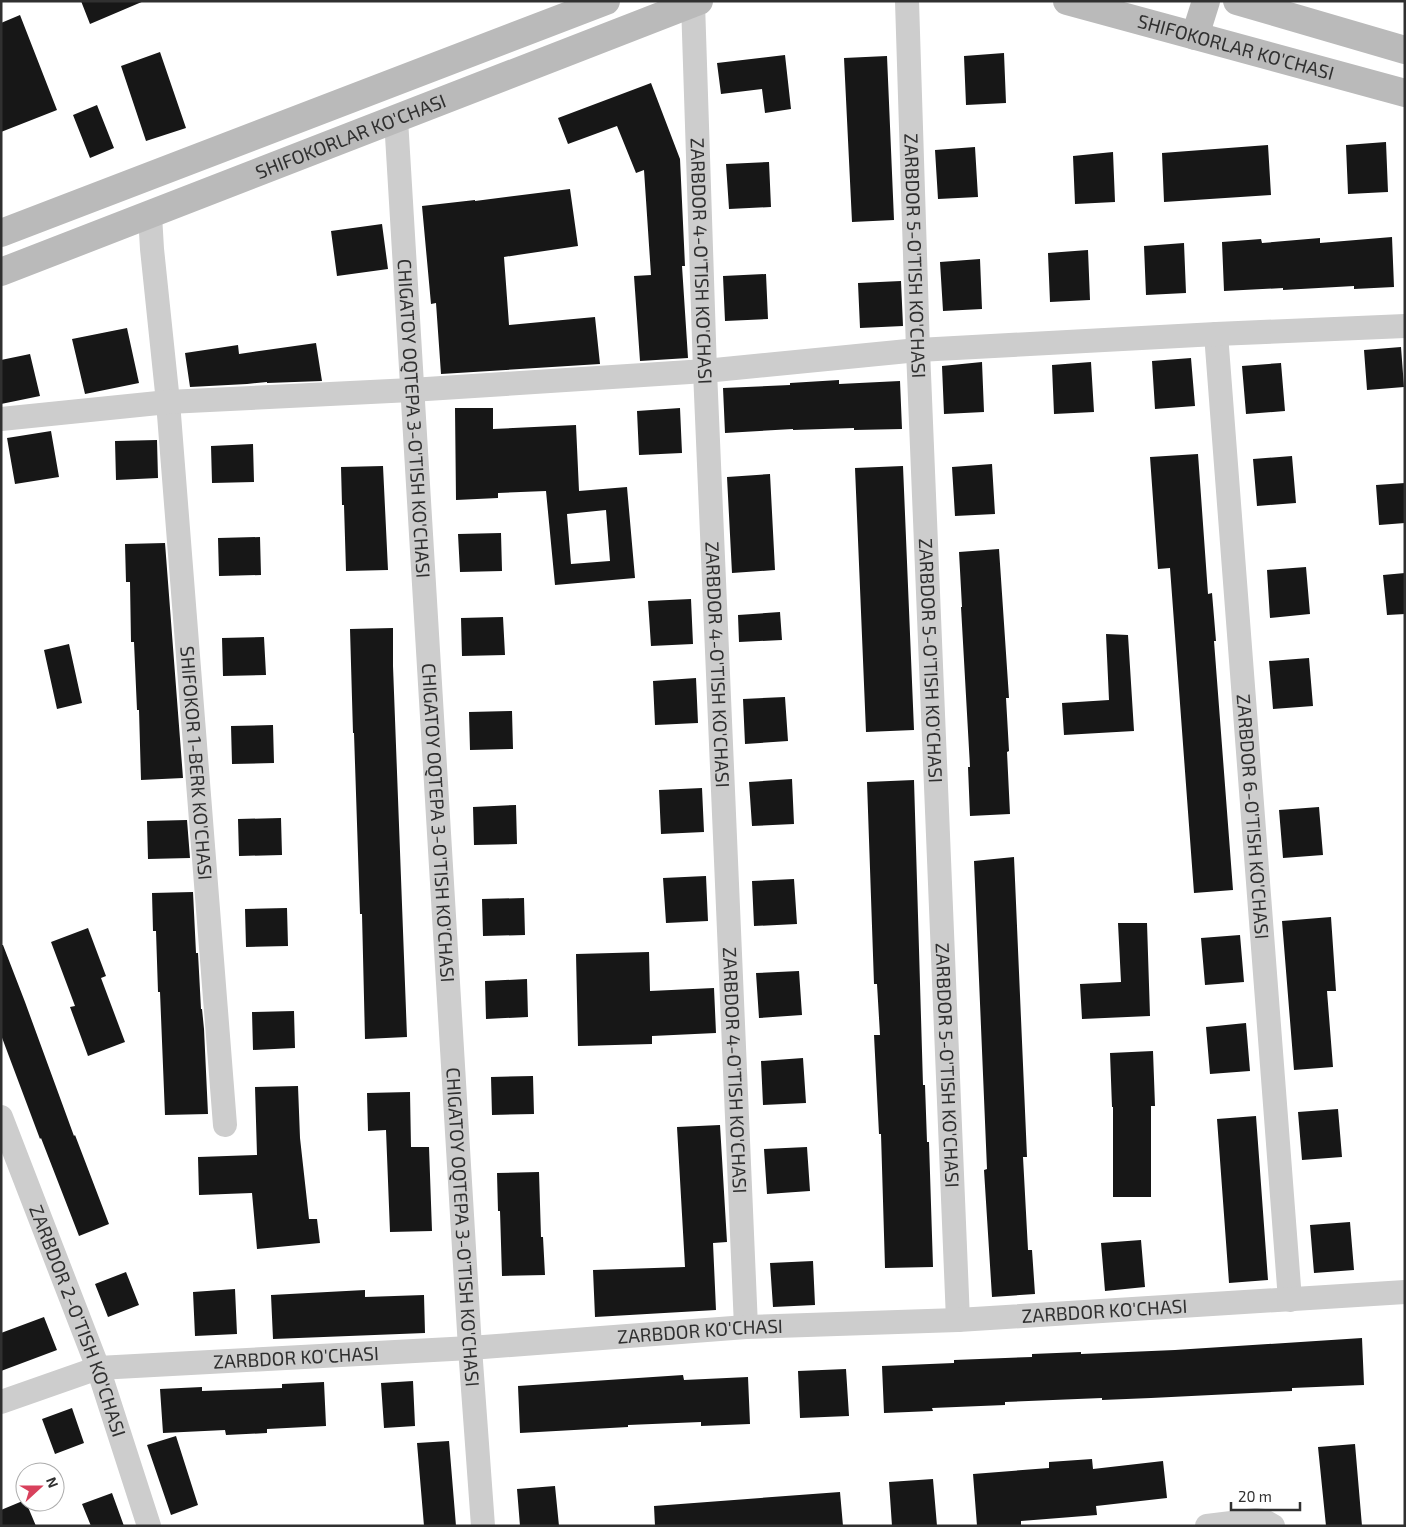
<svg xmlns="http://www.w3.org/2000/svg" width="1406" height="1527" viewBox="0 0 1406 1527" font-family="'Exo 2',sans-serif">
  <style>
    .building { fill: #171717; fill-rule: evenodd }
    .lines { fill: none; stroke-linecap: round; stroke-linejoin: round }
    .street { stroke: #cdcdcd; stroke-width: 24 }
    .secondary { stroke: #bababa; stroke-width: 28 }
    .labels { text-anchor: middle; stroke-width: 5; stroke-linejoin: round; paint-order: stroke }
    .street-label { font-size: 19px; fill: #303030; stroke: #fff }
  </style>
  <rect width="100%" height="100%" fill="#fff"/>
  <path class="building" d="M 81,1 L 144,1 L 90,24 Z
    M 20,15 L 57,110 L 1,132 L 1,23 Z
    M 160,52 L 186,128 L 146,141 L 121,66 Z
    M 1004,53 L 1006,103 L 966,105 L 964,56 Z
    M 785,55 L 791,109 L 765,113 L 762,89 L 721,94 L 717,63 Z
    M 887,56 L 894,220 L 852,222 L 844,58 Z
    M 651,83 L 680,159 L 685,266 L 682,266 L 688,358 L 640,361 L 634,276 L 651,275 L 644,170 L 636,173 L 617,126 L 568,144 L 558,118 Z
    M 97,105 L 114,148 L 90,158 L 73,115 Z
    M 1386,142 L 1388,192 L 1348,194 L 1346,145 Z
    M 1268,145 L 1271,195 L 1164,202 L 1162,153 Z
    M 975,147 L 978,197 L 938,199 L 935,150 Z
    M 1113,152 L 1115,202 L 1075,204 L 1073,156 Z
    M 769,162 L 771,207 L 729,209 L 726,164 Z
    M 570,189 L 578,246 L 504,257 L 509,325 L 595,317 L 600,364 L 441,374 L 436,303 L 431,304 L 422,206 L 475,200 L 475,201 Z
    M 382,224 L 388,269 L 337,276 L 331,231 Z
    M 1392,237 L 1394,287 L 1354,289 L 1354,286 L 1283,290 L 1283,288 L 1224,291 L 1222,242 L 1261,239 L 1262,243 L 1320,238 L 1320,243 Z
    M 1184,243 L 1186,293 L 1146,295 L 1144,246 Z
    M 1088,250 L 1090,300 L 1050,302 L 1048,253 Z
    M 980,259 L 982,309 L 943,311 L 940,262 Z
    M 766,274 L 768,319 L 725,321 L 723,276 Z
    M 901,281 L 903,326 L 860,328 L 858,283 Z
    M 127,328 L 139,383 L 85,394 L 72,339 Z
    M 316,343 L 322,381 L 267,383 L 267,382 L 247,384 L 190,387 L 185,353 L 238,345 L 239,354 Z
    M 1401,347 L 1404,387 L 1367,390 L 1364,350 Z
    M 30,354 L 40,396 L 1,404 L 1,360 Z
    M 1191,358 L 1195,406 L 1155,409 L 1152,361 Z
    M 982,362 L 984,412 L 944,414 L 942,366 Z
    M 1091,362 L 1094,412 L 1054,414 L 1052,365 Z
    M 1281,363 L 1285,411 L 1246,414 L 1242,366 Z
    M 839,380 L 839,384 L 900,381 L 902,429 L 854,430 L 854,428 L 793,430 L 793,429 L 725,433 L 723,388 L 790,385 L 790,383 Z
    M 455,408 L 493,408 L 493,429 L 576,425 L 579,491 L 627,487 L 635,578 L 555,585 L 546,491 L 498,493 L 498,498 L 456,500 ZM 606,510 L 610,561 L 571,564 L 567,514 Z
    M 680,408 L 682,453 L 639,455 L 637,411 Z
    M 51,431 L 59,477 L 15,484 L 7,438 Z
    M 157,440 L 158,478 L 116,480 L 115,441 Z
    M 253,444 L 254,482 L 212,483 L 211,446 Z
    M 1198,454 L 1208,594 L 1212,593 L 1216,641 L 1214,641 L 1233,890 L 1194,893 L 1170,568 L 1158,569 L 1150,457 Z
    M 1292,456 L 1296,503 L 1257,506 L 1253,459 Z
    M 992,464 L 995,514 L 955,516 L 952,467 Z
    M 383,466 L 388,570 L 346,571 L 344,505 L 342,505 L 341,467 Z
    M 903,466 L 914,730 L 866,732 L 855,468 Z
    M 770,474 L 775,570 L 732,573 L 727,477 Z
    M 1405,483 L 1405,523 L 1379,525 L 1376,485 Z
    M 501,533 L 502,571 L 460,572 L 458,534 Z
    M 260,537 L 261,575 L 219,576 L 218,538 Z
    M 165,543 L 183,778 L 141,780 L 139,710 L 137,710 L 134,642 L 131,642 L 130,582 L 126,582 L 125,544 Z
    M 999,549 L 1009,698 L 1006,698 L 1009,751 L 1007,752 L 1010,814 L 970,816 L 968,767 L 970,767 L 961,607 L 962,607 L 959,552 Z
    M 1306,567 L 1310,614 L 1270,618 L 1267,570 Z
    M 1405,573 L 1405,614 L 1387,615 L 1383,575 Z
    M 691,599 L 693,644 L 651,646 L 648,601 Z
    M 780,612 L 782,640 L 739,642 L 738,615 Z
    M 503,617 L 505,655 L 462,656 L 461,618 Z
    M 393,628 L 393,666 L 407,1037 L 365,1039 L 362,914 L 360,914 L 354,733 L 353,733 L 350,629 Z
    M 1106,634 L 1128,635 L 1134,731 L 1064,735 L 1062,703 L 1109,700 Z
    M 264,637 L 266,675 L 223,676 L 222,638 Z
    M 69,644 L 82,703 L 57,709 L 44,650 Z
    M 1309,658 L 1313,706 L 1273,709 L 1269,661 Z
    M 696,678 L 698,723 L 655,725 L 653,681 Z
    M 785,697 L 788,741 L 745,744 L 743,699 Z
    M 512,711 L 513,749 L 470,750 L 469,712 Z
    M 273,725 L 274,763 L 232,764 L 231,726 Z
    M 792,779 L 794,824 L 752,826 L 749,782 Z
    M 914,780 L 923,1085 L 925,1085 L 927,1142 L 929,1142 L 933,1267 L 885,1268 L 881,1134 L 879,1134 L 874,1035 L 880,1035 L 877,984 L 874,984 L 867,782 Z
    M 702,788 L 704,832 L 661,834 L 659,790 Z
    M 516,805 L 517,844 L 474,845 L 473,807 Z
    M 1319,807 L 1323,855 L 1283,858 L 1279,810 Z
    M 281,818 L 282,855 L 239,856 L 238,819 Z
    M 187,820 L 190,858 L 148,859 L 147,821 Z
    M 1014,857 L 1027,1157 L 1023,1157 L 1028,1250 L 1032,1250 L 1035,1294 L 992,1297 L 984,1170 L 987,1169 L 974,861 Z
    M 706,876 L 708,921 L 666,923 L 663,878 Z
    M 794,879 L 797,924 L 754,926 L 752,881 Z
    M 193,892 L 196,953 L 198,953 L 201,1009 L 202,1009 L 204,1029 L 208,1114 L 165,1115 L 160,992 L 158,992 L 156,931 L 153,931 L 152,893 Z
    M 524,898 L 525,935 L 483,936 L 482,899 Z
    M 287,908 L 288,946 L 246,947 L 245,909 Z
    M 1331,917 L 1336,991 L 1327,991 L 1333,1067 L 1294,1070 L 1282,921 Z
    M 1118,923 L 1147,923 L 1150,1016 L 1082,1019 L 1080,984 L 1121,982 Z
    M 88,928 L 106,976 L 101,978 L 125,1042 L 88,1056 L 70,1007 L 75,1006 L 51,942 Z
    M 1240,935 L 1244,982 L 1205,985 L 1201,938 Z
    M 1,945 L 3,945 L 25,1002 L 74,1136 L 75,1135 L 109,1224 L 79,1236 L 41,1138 L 40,1139 L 1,1035 Z
    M 649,952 L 650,991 L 714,988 L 716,1033 L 652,1036 L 652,1044 L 578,1046 L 576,954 Z
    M 799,971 L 802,1015 L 759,1018 L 756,973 Z
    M 527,979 L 528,1017 L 486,1019 L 485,981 Z
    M 294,1011 L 295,1048 L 253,1050 L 252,1012 Z
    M 1246,1023 L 1250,1071 L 1210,1074 L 1206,1027 Z
    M 1153,1051 L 1155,1106 L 1151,1106 L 1151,1197 L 1113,1197 L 1113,1107 L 1112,1107 L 1110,1053 Z
    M 803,1058 L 806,1103 L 763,1105 L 761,1061 Z
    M 533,1076 L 534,1114 L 492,1115 L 491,1077 Z
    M 298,1086 L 300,1138 L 309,1219 L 317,1219 L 320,1243 L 257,1249 L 252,1193 L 199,1195 L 198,1157 L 257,1155 L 255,1087 Z
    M 410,1092 L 411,1147 L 429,1147 L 432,1231 L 390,1232 L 386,1130 L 368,1131 L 367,1093 Z
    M 1338,1109 L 1342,1157 L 1302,1160 L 1298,1112 Z
    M 1256,1116 L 1268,1280 L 1229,1283 L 1217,1119 Z
    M 720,1125 L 727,1242 L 713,1243 L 716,1310 L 595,1317 L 593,1270 L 685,1267 L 677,1127 Z
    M 807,1147 L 810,1191 L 767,1194 L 764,1149 Z
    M 539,1172 L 541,1237 L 543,1237 L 545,1275 L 502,1276 L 500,1211 L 498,1211 L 497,1173 Z
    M 1350,1222 L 1354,1270 L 1314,1273 L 1310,1225 Z
    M 1141,1240 L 1145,1287 L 1105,1291 L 1101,1243 Z
    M 813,1261 L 815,1305 L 773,1307 L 770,1263 Z
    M 126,1272 L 139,1305 L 108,1317 L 95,1284 Z
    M 235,1289 L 237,1334 L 195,1336 L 193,1292 Z
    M 365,1290 L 365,1297 L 424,1295 L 425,1333 L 273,1339 L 271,1295 Z
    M 44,1317 L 57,1350 L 1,1371 L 1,1333 Z
    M 1362,1338 L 1364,1385 L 1292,1388 L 1292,1391 L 1151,1398 L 1102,1400 L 1102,1398 L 1005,1402 L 1005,1405 L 932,1408 L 933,1411 L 884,1413 L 882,1366 L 954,1363 L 954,1360 L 1032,1357 L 1032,1354 L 1081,1352 L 1081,1354 L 1175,1350 Z
    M 846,1369 L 849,1416 L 800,1418 L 798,1371 Z
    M 683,1375 L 684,1380 L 748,1377 L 750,1424 L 701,1426 L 701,1422 L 628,1425 L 628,1427 L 520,1433 L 518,1386 Z
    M 413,1381 L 415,1426 L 384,1428 L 381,1383 Z
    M 324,1382 L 326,1426 L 267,1429 L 267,1433 L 226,1435 L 225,1430 L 163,1433 L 160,1389 L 202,1387 L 202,1391 L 282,1388 L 282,1384 Z
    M 72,1408 L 84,1443 L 55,1454 L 42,1419 Z
    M 176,1436 L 198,1505 L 171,1515 L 147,1445 Z
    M 449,1441 L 456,1526 L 424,1526 L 417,1443 Z
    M 1355,1444 L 1362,1526 L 1326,1526 L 1318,1447 Z
    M 1092,1459 L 1093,1469 L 1163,1461 L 1167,1498 L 1096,1506 L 1097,1515 L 1021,1521 L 1021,1526 L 977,1526 L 973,1474 L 1049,1468 L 1049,1462 Z
    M 933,1479 L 937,1526 L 892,1526 L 889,1482 Z
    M 555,1486 L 559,1526 L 520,1526 L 517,1489 Z
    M 840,1492 L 843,1526 L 655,1526 L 654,1506 Z
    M 112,1493 L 124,1526 L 91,1526 L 82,1504 Z
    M 25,1500 L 36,1526 L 1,1526 L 1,1510 Z"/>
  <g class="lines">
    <g class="street">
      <path id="s1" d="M 907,1 L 918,350 L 958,1320"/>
      <path id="s2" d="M 693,3 L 705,371 L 746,1327"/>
      <path id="s3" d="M 396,119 L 470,1348 L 483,1526"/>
      <path id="s4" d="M 150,215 L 152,249 L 168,402 L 225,1125"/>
      <path id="s5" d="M 1216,334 L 1290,1300"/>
      <path d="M 1,419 L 168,402 L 411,390 L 705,371 L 918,350 L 1216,334 L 1405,326"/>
      <path id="s6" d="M 1,1117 L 98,1368 L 149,1526"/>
      <path id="s7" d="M 1,1402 L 98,1368 L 470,1348 L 746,1327 L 958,1320 L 1405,1292"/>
      <path d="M 1207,1526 L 1256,1520 L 1264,1521 L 1273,1526"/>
    </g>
    <g class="secondary">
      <path id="s8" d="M 1067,1 L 1405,93"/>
      <path d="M 1237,1 L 1405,50"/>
      <path d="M 1195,36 L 1206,1"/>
      <path d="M 1,233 L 606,1"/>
      <path id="s9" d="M 1,272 L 699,1"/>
    </g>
  </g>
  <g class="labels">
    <g class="street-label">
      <text dy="7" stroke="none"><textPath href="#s8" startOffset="175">SHIFOKORLAR KO'CHASI</textPath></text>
      <text dy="7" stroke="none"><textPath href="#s9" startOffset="375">SHIFOKORLAR KO'CHASI</textPath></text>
      <text dy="7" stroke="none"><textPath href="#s1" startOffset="255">ZARBDOR 5-O'TISH KO'CHASI</textPath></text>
      <text dy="7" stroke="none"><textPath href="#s2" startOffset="258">ZARBDOR 4-O'TISH KO'CHASI</textPath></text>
      <text dy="7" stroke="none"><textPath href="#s3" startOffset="300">CHIGATOY OQTEPA 3-O'TISH KO'CHASI</textPath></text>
      <text dy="7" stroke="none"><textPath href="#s1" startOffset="660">ZARBDOR 5-O'TISH KO'CHASI</textPath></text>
      <text dy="7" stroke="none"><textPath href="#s2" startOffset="662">ZARBDOR 4-O'TISH KO'CHASI</textPath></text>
      <text dy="7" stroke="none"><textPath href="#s4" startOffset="550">SHIFOKOR 1-BERK KO'CHASI</textPath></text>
      <text dy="7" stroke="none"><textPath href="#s5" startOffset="484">ZARBDOR 6-O'TISH KO'CHASI</textPath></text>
      <text dy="7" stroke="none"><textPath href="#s3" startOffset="705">CHIGATOY OQTEPA 3-O'TISH KO'CHASI</textPath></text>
      <text dy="7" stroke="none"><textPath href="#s1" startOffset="1065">ZARBDOR 5-O'TISH KO'CHASI</textPath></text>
      <text dy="7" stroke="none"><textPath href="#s2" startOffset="1068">ZARBDOR 4-O'TISH KO'CHASI</textPath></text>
      <text dy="7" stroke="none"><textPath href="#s3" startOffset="1110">CHIGATOY OQTEPA 3-O'TISH KO'CHASI</textPath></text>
      <text dy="7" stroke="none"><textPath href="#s7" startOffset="1111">ZARBDOR KO'CHASI</textPath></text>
      <text dy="7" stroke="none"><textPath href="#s6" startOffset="218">ZARBDOR 2-O'TISH KO'CHASI</textPath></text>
      <text dy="7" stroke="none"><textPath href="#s7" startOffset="706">ZARBDOR KO'CHASI</textPath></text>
      <text dy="7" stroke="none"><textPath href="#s7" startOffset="301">ZARBDOR KO'CHASI</textPath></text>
    </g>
  </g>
  <rect width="1406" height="1527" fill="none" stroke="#303030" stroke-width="5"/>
  <g transform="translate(40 1487) rotate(69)"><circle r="24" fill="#ffffff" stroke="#acacac"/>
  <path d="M0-4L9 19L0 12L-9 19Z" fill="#d8415c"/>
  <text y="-8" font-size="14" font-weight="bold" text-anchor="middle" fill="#303030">N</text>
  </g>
  <path d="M1231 1502v8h69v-8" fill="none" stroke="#303030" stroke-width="2.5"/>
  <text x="1238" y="1502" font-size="15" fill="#303030" stroke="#ffffff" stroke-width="4" paint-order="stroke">20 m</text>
</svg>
